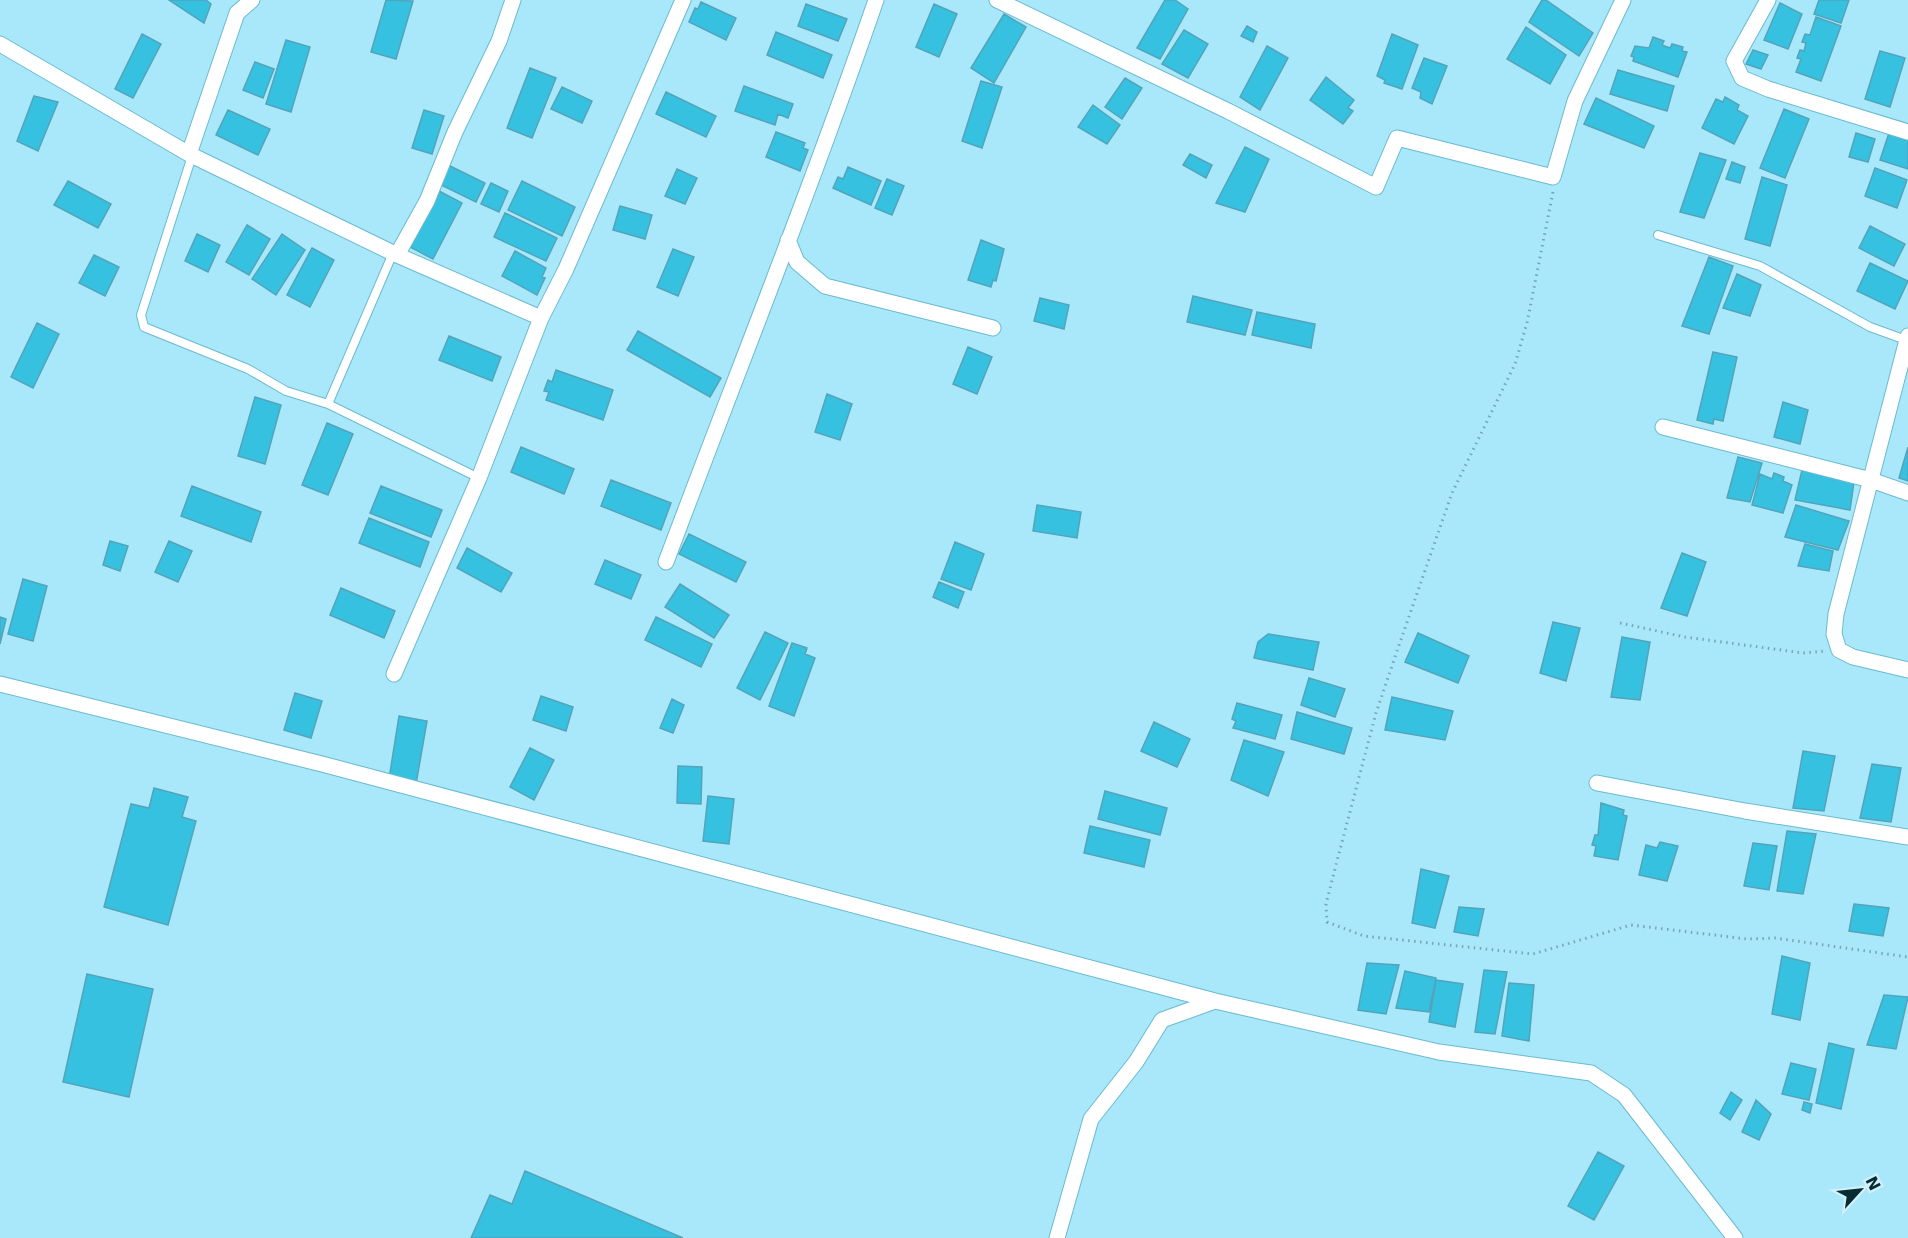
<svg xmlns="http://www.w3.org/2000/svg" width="1908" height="1238" viewBox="0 0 1908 1238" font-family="'DejaVu Sans',sans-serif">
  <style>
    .building { fill: #37c1e0; stroke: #53a4ba; stroke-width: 1.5 }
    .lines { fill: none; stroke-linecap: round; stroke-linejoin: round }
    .lane-casing { stroke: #6abad0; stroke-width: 10 }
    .street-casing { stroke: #6abad0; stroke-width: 17 }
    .path { stroke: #72a8b7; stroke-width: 3; stroke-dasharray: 1.5 4.5; stroke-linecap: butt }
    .lane { stroke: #fff; stroke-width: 8 }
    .street { stroke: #fff; stroke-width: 15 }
  </style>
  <rect width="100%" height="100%" fill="#a9e8fa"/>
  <path class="building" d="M 169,0 L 206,0 L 211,4 L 204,23 Z
    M 386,0 L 413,1 L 396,59 L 371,52 Z
    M 1165,0 L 1175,0 L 1188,9 L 1160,59 L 1137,48 Z
    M 1542,0 L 1546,0 L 1593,33 L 1579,56 L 1529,22 Z
    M 1819,0 L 1849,0 L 1841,23 L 1814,14 Z
    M 701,2 L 736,18 L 726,40 L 689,22 L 695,8 L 698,9 Z
    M 1780,3 L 1802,14 L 1788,49 L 1764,40 Z
    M 806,4 L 847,19 L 838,41 L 798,26 Z
    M 934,4 L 957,14 L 939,57 L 916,47 Z
    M 1004,14 L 1026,27 L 994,83 L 971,68 Z
    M 1816,17 L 1841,26 L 1821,81 L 1796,72 L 1801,59 L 1797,58 L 1800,50 L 1804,51 L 1806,43 L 1802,42 L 1805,34 L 1810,35 Z
    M 1247,26 L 1257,32 L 1253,42 L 1241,36 Z
    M 1526,27 L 1566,55 L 1550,84 L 1507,59 Z
    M 1184,30 L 1208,44 L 1188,78 L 1162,64 Z
    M 776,32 L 832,55 L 823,78 L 767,55 Z
    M 142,34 L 161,44 L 133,98 L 115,89 Z
    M 1392,34 L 1418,45 L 1402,89 L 1384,83 L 1385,80 L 1377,76 Z
    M 1653,37 L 1664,41 L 1662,45 L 1670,48 L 1672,44 L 1683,47 L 1682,51 L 1687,52 L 1678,77 L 1633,61 L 1634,57 L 1631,56 L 1635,46 L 1649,48 Z
    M 286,40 L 310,47 L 291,112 L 266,104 Z
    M 1267,46 L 1288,58 L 1260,110 L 1240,97 Z
    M 1753,50 L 1768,55 L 1761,69 L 1746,64 Z
    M 1880,51 L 1905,58 L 1890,107 L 1865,99 Z
    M 1424,58 L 1447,66 L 1432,104 L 1420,98 L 1421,92 L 1412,88 Z
    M 255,62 L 274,69 L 263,98 L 243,90 Z
    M 530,68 L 556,78 L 532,138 L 507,128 Z
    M 1618,70 L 1674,86 L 1667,111 L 1610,94 Z
    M 1326,77 L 1354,100 L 1348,108 L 1353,111 L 1343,124 L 1310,100 Z
    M 1125,78 L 1142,88 L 1122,119 L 1105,107 Z
    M 981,81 L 1002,87 L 982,148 L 962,141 Z
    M 744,86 L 793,104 L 788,118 L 778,114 L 775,125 L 735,111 Z
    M 562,87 L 592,101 L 582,123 L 551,109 Z
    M 666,92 L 716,116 L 706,137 L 656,114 Z
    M 34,96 L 58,102 L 38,151 L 17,141 Z
    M 1725,97 L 1739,105 L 1737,110 L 1748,116 L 1734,144 L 1702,128 L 1716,99 L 1723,102 Z
    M 1596,98 L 1654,126 L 1644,148 L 1584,124 Z
    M 1093,105 L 1120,125 L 1107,144 L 1078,127 Z
    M 1784,109 L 1809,119 L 1785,178 L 1760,168 Z
    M 228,110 L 270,129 L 258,155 L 216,135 Z
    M 424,110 L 444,116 L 432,154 L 412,148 Z
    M 776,132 L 805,143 L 803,148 L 808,150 L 800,171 L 766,157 Z
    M 1856,133 L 1875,139 L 1868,162 L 1849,157 Z
    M 1889,133 L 1908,139 L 1908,169 L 1880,160 Z
    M 1245,147 L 1269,159 L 1245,212 L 1216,203 Z
    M 1700,153 L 1726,160 L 1704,218 L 1680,212 Z
    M 1190,154 L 1212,165 L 1206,178 L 1183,165 Z
    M 1732,162 L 1745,167 L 1740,183 L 1726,179 Z
    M 448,165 L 485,183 L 476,202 L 439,184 Z
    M 848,167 L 881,181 L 871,205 L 833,188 L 838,177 L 843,179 Z
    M 1875,168 L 1907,180 L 1897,208 L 1865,196 Z
    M 677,169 L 697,178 L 685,204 L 665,196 Z
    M 1762,177 L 1787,185 L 1770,246 L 1745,239 Z
    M 887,179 L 904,186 L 892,215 L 875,208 Z
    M 68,181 L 111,204 L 98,228 L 54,205 Z
    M 522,181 L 575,207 L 562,236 L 508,210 Z
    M 491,183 L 508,191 L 499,212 L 481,204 Z
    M 439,191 L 462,203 L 433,259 L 410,247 Z
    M 620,206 L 652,215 L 645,239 L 613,230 Z
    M 505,213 L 557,238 L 546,261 L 494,237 Z
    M 247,225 L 270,239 L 249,275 L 226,262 Z
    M 1870,226 L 1905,244 L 1894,266 L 1859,248 Z
    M 197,234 L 220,245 L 208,272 L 185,261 Z
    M 282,234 L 305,250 L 276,295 L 252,279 Z
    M 981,240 L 1004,249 L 996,281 L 993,280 L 991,287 L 968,280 Z
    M 312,248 L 334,260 L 310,307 L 287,295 Z
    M 673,249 L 694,257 L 678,296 L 657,287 Z
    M 515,251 L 546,268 L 542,277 L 545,278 L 537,295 L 502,276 Z
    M 94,255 L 119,267 L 105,296 L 79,283 Z
    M 1709,257 L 1733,266 L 1709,334 L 1682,326 Z
    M 1870,263 L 1908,281 L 1895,309 L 1857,291 Z
    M 1737,274 L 1761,285 L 1750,316 L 1723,308 Z
    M 1193,296 L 1252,310 L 1245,335 L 1187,322 Z
    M 1040,298 L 1069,305 L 1064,329 L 1034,321 Z
    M 1257,312 L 1315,324 L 1311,348 L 1252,335 Z
    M 37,323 L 59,334 L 33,388 L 11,377 Z
    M 638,331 L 721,378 L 710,397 L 627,350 Z
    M 449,336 L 501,357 L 492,381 L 439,360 Z
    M 968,347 L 992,357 L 977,394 L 953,384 Z
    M 1713,352 L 1737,357 L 1723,421 L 1714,419 L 1713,424 L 1697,420 Z
    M 556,370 L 613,390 L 603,420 L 546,400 L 549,392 L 544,391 L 548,380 L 552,382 Z
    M 827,394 L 852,404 L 840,440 L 815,432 Z
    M 255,397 L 281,405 L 265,464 L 238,456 Z
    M 1783,402 L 1808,410 L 1800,444 L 1774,437 Z
    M 327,423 L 353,434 L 328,495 L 302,485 Z
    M 521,447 L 574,469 L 564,494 L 511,472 Z
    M 1908,447 L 1908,481 L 1899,478 Z
    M 1738,457 L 1762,463 L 1750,502 L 1727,498 Z
    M 1802,470 L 1854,482 L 1850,510 L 1795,500 Z
    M 1774,473 L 1784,477 L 1783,481 L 1792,485 L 1783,513 L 1752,505 L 1760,474 L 1772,479 Z
    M 611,480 L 671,503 L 661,530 L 601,506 Z
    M 192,486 L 261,512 L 251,542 L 181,516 Z
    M 381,486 L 442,510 L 431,537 L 370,513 Z
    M 1037,505 L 1081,512 L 1077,538 L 1033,531 Z
    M 1796,505 L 1849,521 L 1838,550 L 1785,537 Z
    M 369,518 L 429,542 L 420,567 L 359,543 Z
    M 689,534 L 746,562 L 736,582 L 679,554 Z
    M 110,541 L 128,546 L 120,571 L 103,565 Z
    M 169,541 L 192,551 L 178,582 L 155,572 Z
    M 955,542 L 984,554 L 971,590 L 941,579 Z
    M 1805,544 L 1833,551 L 1829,571 L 1798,566 Z
    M 467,548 L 512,573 L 501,592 L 457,568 Z
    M 1682,553 L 1706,562 L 1687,616 L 1661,608 Z
    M 605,560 L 641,575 L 631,599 L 595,584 Z
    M 23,579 L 47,586 L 33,641 L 8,634 Z
    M 939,582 L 964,592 L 958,608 L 933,597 Z
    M 680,584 L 729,615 L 714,638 L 665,607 Z
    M 341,588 L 395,611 L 384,638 L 330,615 Z
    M 0,617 L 6,619 L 0,644 Z
    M 656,617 L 712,644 L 701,667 L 645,640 Z
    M 1553,622 L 1580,628 L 1566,681 L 1540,673 Z
    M 765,632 L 788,643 L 760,700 L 737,688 Z
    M 1418,633 L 1469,656 L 1458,683 L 1405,662 Z
    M 1268,634 L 1319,642 L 1313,670 L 1254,658 L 1258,642 Z
    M 1622,637 L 1650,642 L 1640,700 L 1611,697 Z
    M 792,643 L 807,648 L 805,654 L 815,658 L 794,716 L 769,706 Z
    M 1309,678 L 1345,689 L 1335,717 L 1301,705 Z
    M 295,693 L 322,701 L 311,738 L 284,730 Z
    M 541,696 L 573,707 L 566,731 L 533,720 Z
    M 1392,697 L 1453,711 L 1445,740 L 1385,730 Z
    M 672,699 L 684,705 L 673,733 L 660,728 Z
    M 1237,703 L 1282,715 L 1275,739 L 1233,728 L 1236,721 L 1232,719 Z
    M 1297,712 L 1352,728 L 1344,754 L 1291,739 Z
    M 399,716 L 427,721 L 416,784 L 389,779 Z
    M 1154,722 L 1190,739 L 1177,767 L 1141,751 Z
    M 1244,740 L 1284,752 L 1268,796 L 1231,780 Z
    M 530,748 L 554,760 L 534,800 L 510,787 Z
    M 1803,751 L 1835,756 L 1824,811 L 1793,808 Z
    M 1872,764 L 1901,768 L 1891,822 L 1860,818 Z
    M 678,766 L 702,767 L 701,804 L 677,803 Z
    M 154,788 L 188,797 L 182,817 L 196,821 L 168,925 L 104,907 L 131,804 L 149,808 Z
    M 1105,791 L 1167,808 L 1160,835 L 1098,819 Z
    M 708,796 L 734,799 L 729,844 L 703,841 Z
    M 1601,803 L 1624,810 L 1623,815 L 1627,816 L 1618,860 L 1594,856 L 1596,846 L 1592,845 L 1595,835 L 1598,835 Z
    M 1090,826 L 1150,840 L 1144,867 L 1084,853 Z
    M 1787,831 L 1816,834 L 1803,894 L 1777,891 Z
    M 1660,842 L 1678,846 L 1667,881 L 1639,875 L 1646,845 L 1657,848 Z
    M 1753,843 L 1777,846 L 1769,890 L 1744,886 Z
    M 1421,869 L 1449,876 L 1435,928 L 1412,923 Z
    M 1854,904 L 1889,908 L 1883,936 L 1849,931 Z
    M 1459,907 L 1484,909 L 1478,936 L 1454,932 Z
    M 1782,956 L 1810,963 L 1800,1020 L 1772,1014 Z
    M 1367,963 L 1399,965 L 1386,1014 L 1358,1010 Z
    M 1484,970 L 1507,972 L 1495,1034 L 1475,1032 Z
    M 1405,971 L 1436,978 L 1429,1012 L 1396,1008 Z
    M 87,974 L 153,989 L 129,1097 L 63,1082 Z
    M 1436,980 L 1463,984 L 1455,1027 L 1429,1022 Z
    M 1509,983 L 1534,985 L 1529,1041 L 1502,1036 Z
    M 1884,995 L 1908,997 L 1896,1049 L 1867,1045 Z
    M 1829,1043 L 1854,1049 L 1841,1109 L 1816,1103 Z
    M 1791,1063 L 1816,1069 L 1809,1100 L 1782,1094 Z
    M 1731,1092 L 1742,1100 L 1730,1120 L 1720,1113 Z
    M 1756,1100 L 1771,1114 L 1759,1140 L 1742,1132 Z
    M 1804,1102 L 1812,1104 L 1810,1113 L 1802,1110 Z
    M 1598,1152 L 1624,1166 L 1594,1220 L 1568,1206 Z
    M 525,1171 L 683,1238 L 471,1238 L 490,1195 L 512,1204 Z"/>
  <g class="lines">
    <g class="lane-casing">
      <path id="lane" d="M 192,156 L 141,315 L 144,327 L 248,369 L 286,391 L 328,404 L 479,478
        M 1658,235 L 1760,266 L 1870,327 L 1906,340
        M 328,404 L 393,253"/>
    </g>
    <g class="street-casing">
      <path id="street" d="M 513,0 L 499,41 L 455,132 L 427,201 L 397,255 L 541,318
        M 997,0 L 1228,111 L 1376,187 L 1397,138 L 1553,177 L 1575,101 L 1623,0
        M 1768,0 L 1734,61 L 1742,78 L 1768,89 L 1908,132
        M 0,44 L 189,154 L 397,255
        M 189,154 L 237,13 L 252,0
        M 788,240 L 797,262 L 825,286 L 993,328
        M 1908,336 L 1836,614 L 1834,634 L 1839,650 L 1853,657 L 1908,670
        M 1663,427 L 1871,480 L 1908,493
        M 666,562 C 736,375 811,189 876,0
        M 394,674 L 479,478 L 541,318 L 566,269 L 683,0
        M 0,684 L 322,764 L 1215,1001
        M 1597,783 L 1745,811 L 1908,837
        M 1057,1238 L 1091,1119 L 1136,1062 L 1162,1020 L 1215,1001 L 1439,1052 L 1591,1073 L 1624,1095 L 1735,1238"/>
    </g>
    <path class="path" d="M 1553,192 L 1527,323 L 1515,364 L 1452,493 L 1396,654 L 1376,713 L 1337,861 L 1326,904 L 1327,922 L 1364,936 L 1533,954 L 1631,925 L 1747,939 L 1775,938 L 1908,957
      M 1620,623 L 1685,637 L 1803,653 L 1826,651"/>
    <use href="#lane" class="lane"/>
    <use href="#street" class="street"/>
  </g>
  <g transform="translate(1860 1190) rotate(63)" stroke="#d1f0f9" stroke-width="4.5" paint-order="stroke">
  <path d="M0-4.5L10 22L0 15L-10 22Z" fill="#072b33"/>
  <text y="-9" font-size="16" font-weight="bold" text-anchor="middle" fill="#072b33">N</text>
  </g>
</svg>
